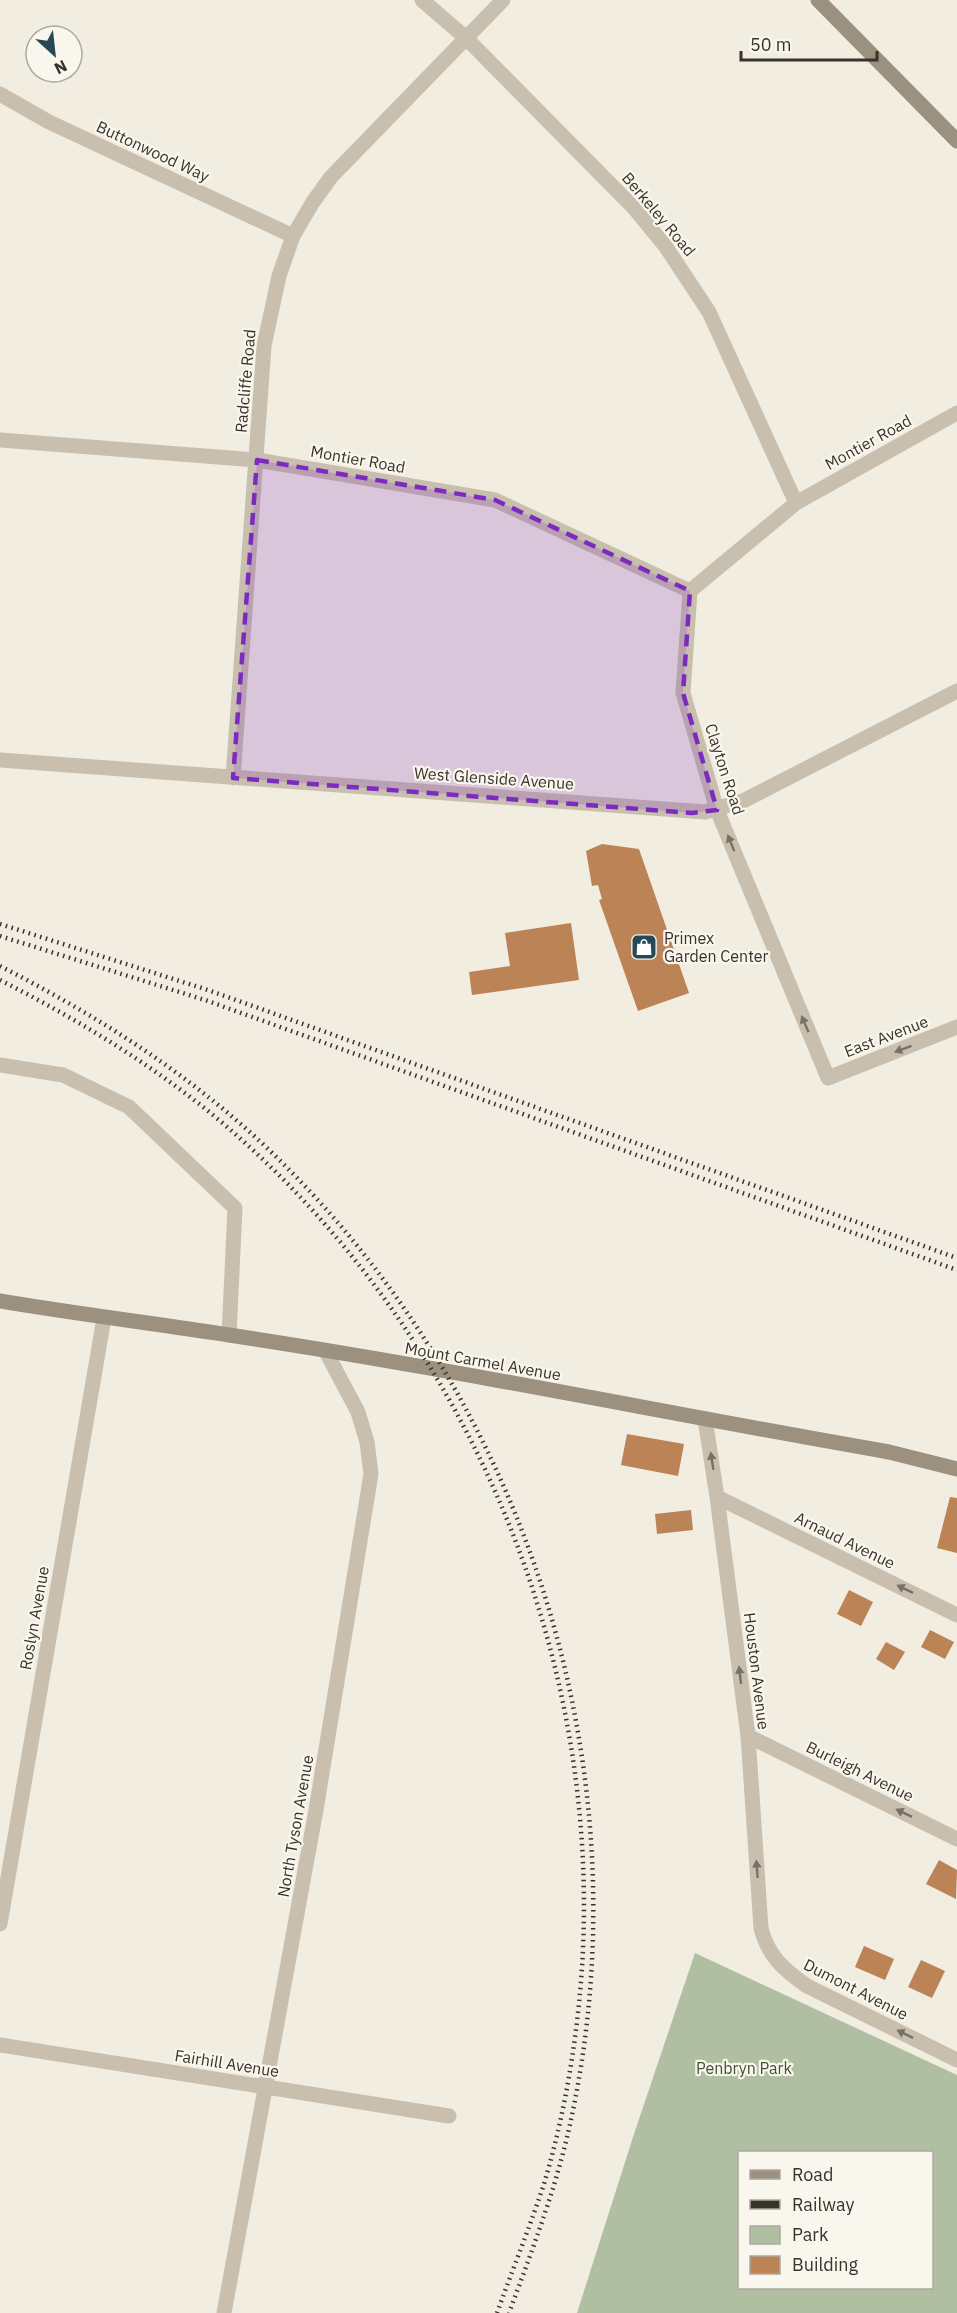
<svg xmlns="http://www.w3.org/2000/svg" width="957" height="2313" viewBox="0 0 957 2313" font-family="'IBM Plex Sans',sans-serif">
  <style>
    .green { fill: #b0bfa2; fill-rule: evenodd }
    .building { fill: #bb8356 }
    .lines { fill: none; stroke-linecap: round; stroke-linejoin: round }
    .street { stroke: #c9bfae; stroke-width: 15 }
    .secondary { stroke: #9c907f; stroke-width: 15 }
    .rail { stroke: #38322b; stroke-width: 4.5; stroke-dasharray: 1.5 4.5; stroke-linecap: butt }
    .oneway { fill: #797166 }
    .marked { fill: #7b2cbf; fill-opacity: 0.2; stroke: #7b2cbf; stroke-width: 4.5; stroke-dasharray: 12 8; stroke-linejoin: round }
    .labels { text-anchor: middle; stroke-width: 4.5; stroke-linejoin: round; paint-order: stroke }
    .street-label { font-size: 16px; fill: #38322b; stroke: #f9f6ed }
    .poi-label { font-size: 16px; fill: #38322b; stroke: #f9f6ed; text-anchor: start }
    .park-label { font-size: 16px; fill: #405431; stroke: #f9f6ed }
  </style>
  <rect width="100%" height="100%" fill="#f1ede1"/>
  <path class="green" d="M 695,1953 L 957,2075 L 957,2313 L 577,2313 L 634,2134 ZM 740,2152 L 932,2152 L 932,2288 L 740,2288 Z"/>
  <path class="building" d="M 602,844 L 639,849 L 689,993 L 638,1011 L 599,900 L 602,899 L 598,885 L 592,886 L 586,851 Z
    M 571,923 L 579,980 L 472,995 L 469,972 L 510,966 L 505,933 Z
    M 627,1434 L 684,1444 L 678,1476 L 621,1465 Z
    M 950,1497 L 957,1498 L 957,1553 L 937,1548 Z
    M 691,1510 L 693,1530 L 657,1534 L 655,1514 Z
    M 849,1590 L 873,1602 L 861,1626 L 837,1614 Z
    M 930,1630 L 954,1642 L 945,1659 L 921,1647 Z
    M 886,1642 L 905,1652 L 894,1670 L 876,1659 Z
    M 939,1860 L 957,1870 L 956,1899 L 926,1884 Z
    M 864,1946 L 894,1959 L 885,1980 L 855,1967 Z
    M 921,1960 L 945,1971 L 932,1998 L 908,1987 Z"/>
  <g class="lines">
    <path class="street" d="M 422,0 L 466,38 L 634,208 L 666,247 L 709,312 L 796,503
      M 0,94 L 49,122 L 293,236
      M 957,413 L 796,503 L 690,591 L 683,693 L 717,810 L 828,1078 L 957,1027
      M 0,440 L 257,460 L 495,500 L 690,591
      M 0,760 L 705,812 L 743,801 L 957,691
      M 233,778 L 264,346 L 279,276 L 293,236 L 313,202 L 331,177 L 503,0
      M 0,1065 L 63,1075 L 129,1107 L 235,1208 L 229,1335
      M 705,1419 L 717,1497 L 748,1736 L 761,1928 C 768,1956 784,1970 807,1986 L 957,2060
      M 717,1497 L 957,1615
      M 748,1736 L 957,1839
      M 0,1924 L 104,1318
      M 0,2045 L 449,2116
      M 224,2313 L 316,1810 L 371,1474 L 367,1442 L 358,1412 L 326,1352"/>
    <path class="secondary" d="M 818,0 L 957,141
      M 0,1301 C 76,1314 152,1323 229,1335 C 450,1368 669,1414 889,1452 L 957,1469"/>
    <path class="rail" d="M 0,924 L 208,990 L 957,1258
      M 0,936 L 205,1000 L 957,1270
      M 0,966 C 90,1012 177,1066 252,1134 C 520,1379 647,1759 572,2115 C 558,2183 533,2248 509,2313
      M 0,980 C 75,1018 148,1062 213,1115 C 467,1326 610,1664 580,1993 C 574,2058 562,2125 543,2187 C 529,2229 512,2271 497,2313"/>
  </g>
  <defs><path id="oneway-solid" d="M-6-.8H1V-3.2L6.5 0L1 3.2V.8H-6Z" transform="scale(1.5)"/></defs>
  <g class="oneway">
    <use href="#oneway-solid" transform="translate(731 843) rotate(-112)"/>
    <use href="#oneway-solid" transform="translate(805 1024) rotate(-113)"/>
    <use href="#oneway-solid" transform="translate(903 1049) rotate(159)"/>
    <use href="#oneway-solid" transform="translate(712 1461) rotate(-99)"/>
    <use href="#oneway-solid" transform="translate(905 1589) rotate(-154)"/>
    <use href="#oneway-solid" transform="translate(740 1675) rotate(-97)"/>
    <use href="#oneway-solid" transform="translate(904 1813) rotate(-154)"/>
    <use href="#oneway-solid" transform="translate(757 1869) rotate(-94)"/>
    <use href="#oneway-solid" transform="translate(905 2034) rotate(-154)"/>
  </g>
  <path class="marked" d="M 257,460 L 495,500 L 690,591 L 683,693 L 717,810 L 692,813 L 233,778 Z"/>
  <defs>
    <g id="shop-square" transform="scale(1.35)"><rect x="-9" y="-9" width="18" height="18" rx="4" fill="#254956" stroke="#f9f6ed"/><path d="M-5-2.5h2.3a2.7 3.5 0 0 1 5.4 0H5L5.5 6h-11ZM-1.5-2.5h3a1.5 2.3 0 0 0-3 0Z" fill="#fff"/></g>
  </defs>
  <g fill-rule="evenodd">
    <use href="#shop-square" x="644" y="947"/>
  </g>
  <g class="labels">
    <g class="street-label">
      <text transform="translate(153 151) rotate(25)" y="6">Buttonwood Way</text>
      <text transform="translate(659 214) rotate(50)" y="6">Berkeley Road</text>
      <text transform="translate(245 381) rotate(-85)" y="6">Radcliffe Road</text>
      <text transform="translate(868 442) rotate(-29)" y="6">Montier Road</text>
      <text transform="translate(358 459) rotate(10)" y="6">Montier Road</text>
      <text transform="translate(725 769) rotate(72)" y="6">Clayton Road</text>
      <text transform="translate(494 778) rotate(4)" y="6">West Glenside Avenue</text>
      <text transform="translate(886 1036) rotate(-21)" y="6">East Avenue</text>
      <text transform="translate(483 1361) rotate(10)" y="6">Mount Carmel Avenue</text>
      <text transform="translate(845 1540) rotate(26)" y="6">Arnaud Avenue</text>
      <text transform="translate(34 1618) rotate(-80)" y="6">Roslyn Avenue</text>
      <text transform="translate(757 1671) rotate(83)" y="6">Houston Avenue</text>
      <text transform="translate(860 1771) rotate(26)" y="6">Burleigh Avenue</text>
      <text transform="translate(295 1826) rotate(-80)" y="6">North Tyson Avenue</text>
      <text transform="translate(856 1989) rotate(27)" y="6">Dumont Avenue</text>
      <text transform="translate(227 2063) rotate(9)" y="6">Fairhill Avenue</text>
    </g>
    <g class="poi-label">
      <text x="664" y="944">Primex<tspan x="664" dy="18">Garden Center</tspan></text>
    </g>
    <g class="park-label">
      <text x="744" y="2074">Penbryn Park</text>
    </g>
  </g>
  <rect x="738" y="2151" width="195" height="138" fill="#f9f6ed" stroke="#aca89f" stroke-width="1.5"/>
  <rect x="750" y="2170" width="30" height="9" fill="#9c907f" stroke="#aca89f" stroke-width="1.5"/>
  <text x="792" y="2181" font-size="18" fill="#38322b">Road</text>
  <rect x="750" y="2200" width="30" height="9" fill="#38322b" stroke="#aca89f" stroke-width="1.5"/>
  <text x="792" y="2211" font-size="18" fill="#38322b">Railway</text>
  <rect x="750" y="2226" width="30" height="18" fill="#b0bfa2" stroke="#aca89f" stroke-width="1.5"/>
  <text x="792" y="2241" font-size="18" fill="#38322b">Park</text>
  <rect x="750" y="2256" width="30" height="18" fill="#bb8356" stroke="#aca89f" stroke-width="1.5"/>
  <text x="792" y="2271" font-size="18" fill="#38322b">Building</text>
  <g transform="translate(54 54) rotate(153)"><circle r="28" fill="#f9f6ed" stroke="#aca89f" stroke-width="1.5"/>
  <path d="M0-4.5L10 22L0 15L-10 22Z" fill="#254956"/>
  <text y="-9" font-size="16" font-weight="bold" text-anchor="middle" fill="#38322b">N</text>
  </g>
  <path d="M741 51v9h136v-9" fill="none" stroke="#38322b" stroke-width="3"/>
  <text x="750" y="51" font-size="18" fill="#38322b" stroke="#f9f6ed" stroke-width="4.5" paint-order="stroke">50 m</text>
</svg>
